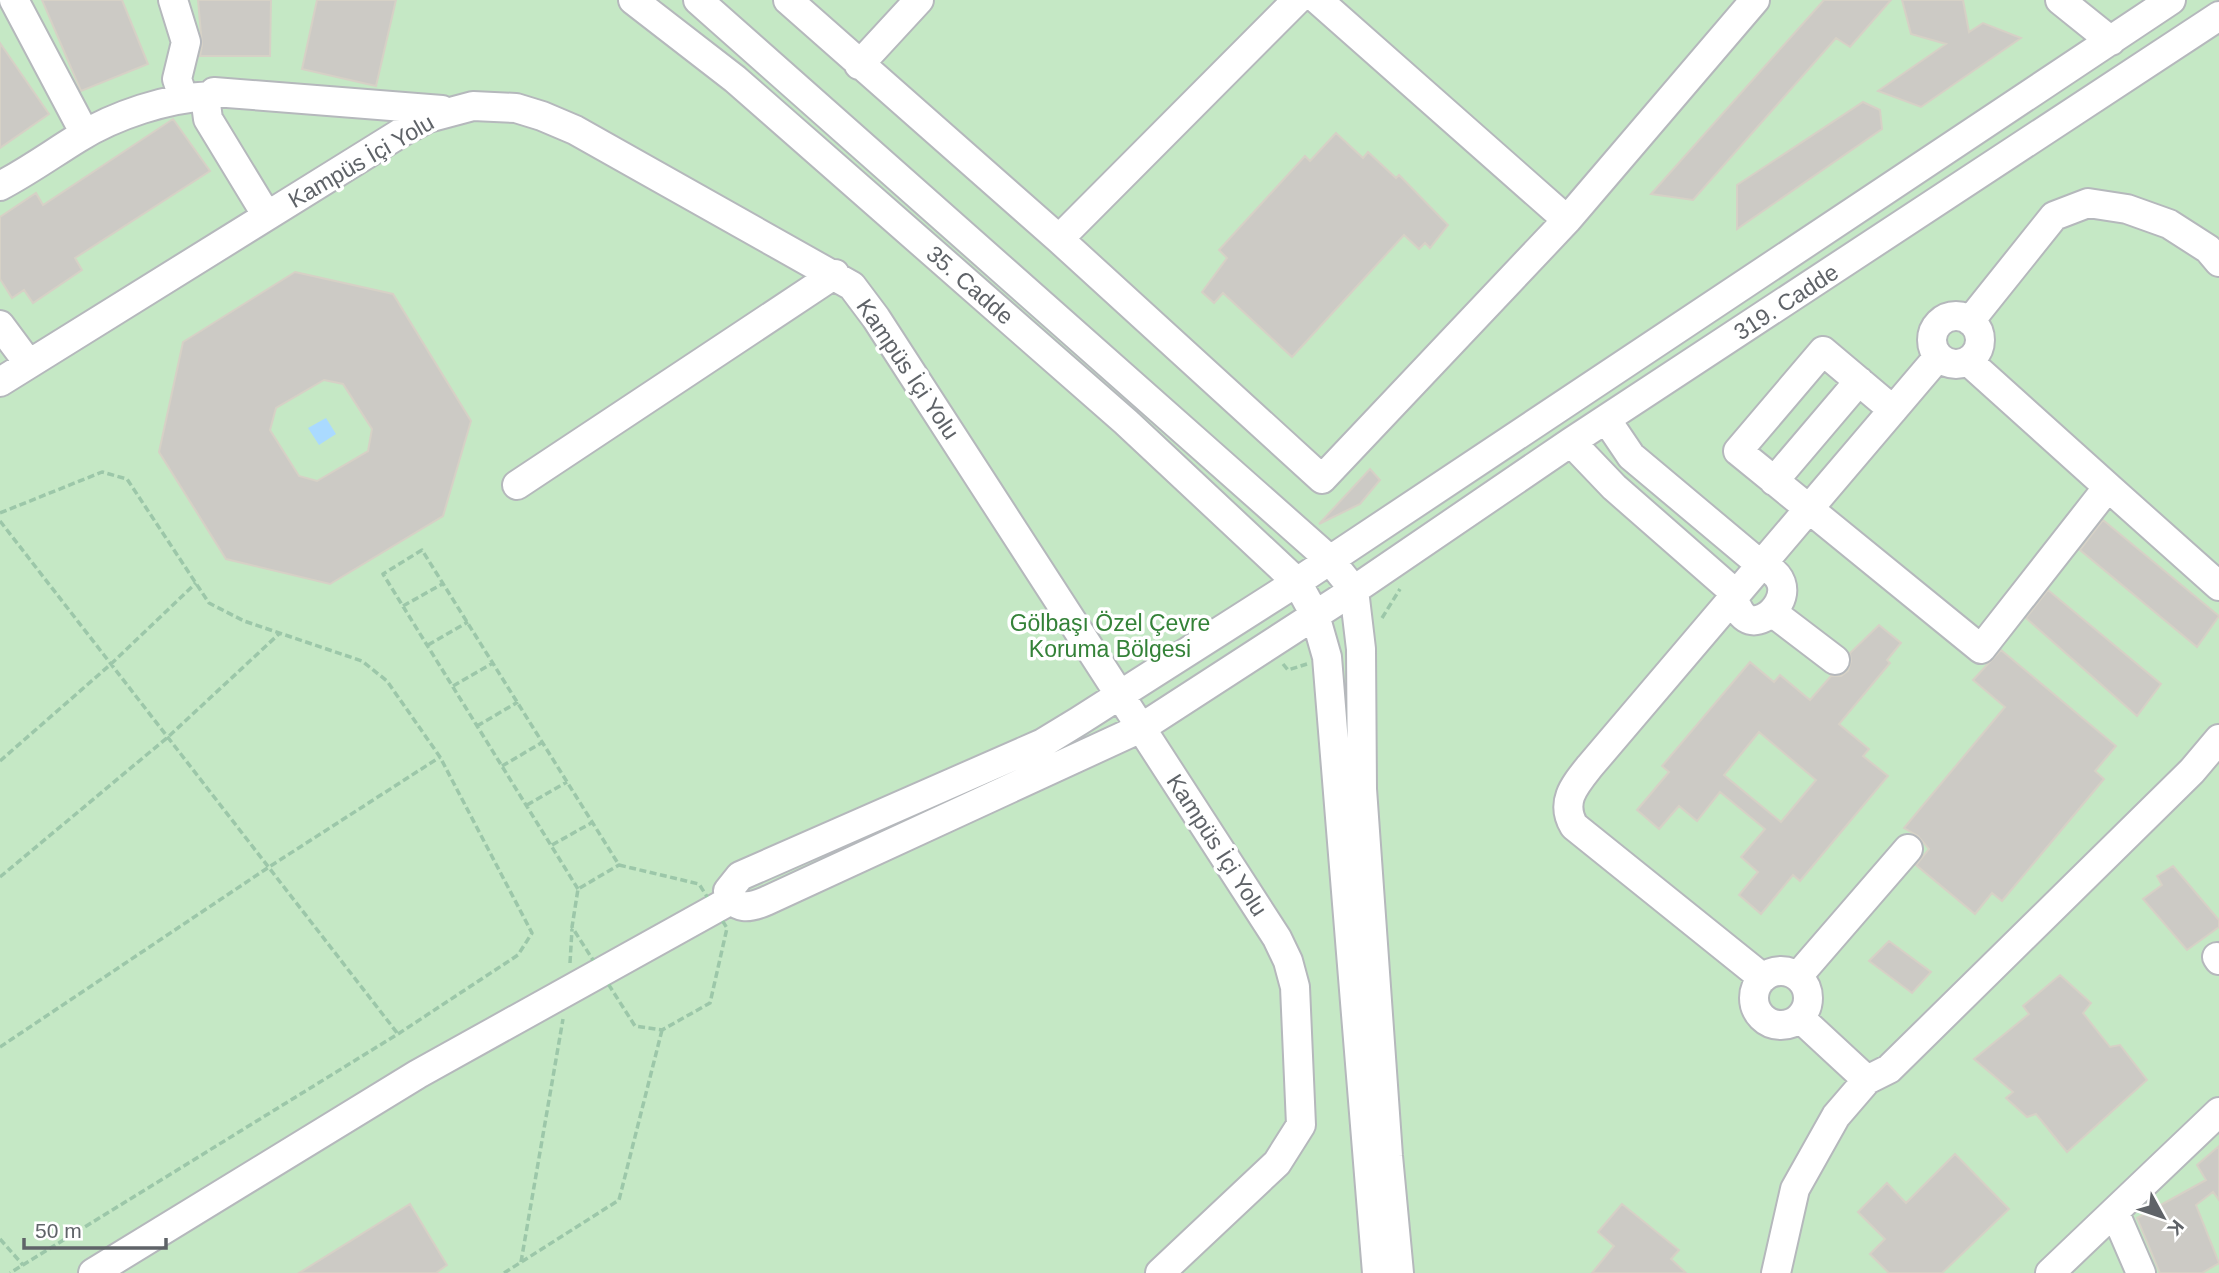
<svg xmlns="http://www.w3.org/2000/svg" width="2219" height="1273" viewBox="0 0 2219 1273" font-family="Arial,sans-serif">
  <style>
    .green { fill: #c5e8c5 }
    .water { fill: #aadaff }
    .building { fill: #cccac5; stroke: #d6d1c6; stroke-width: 2; fill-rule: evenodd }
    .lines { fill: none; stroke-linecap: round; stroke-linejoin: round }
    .minor-casing { stroke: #b5b8bc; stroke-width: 32 }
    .path { stroke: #9cc7a9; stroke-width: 3.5; stroke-dasharray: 7 3.5; stroke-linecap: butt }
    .minor { stroke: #fff; stroke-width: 28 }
    .labels { text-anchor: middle; stroke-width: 7; stroke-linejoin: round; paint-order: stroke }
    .street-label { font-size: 23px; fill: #5f6368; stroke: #fff }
    .park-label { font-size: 23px; fill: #348238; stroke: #fff }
  </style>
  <rect width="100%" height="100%" fill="#f1efe8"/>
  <path class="green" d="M 0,0 L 2219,0 L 2219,1273 L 0,1273 Z"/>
  <path class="water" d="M 326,418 L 336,434 L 319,445 L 308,428 Z"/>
  <path class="building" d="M 42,0 L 122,0 L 148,64 L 81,91 Z
    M 198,0 L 271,0 L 270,56 L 200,56 L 202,45 Z
    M 317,0 L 396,0 L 376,86 L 302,69 Z
    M 1824,0 L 1891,0 L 1850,47 L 1836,38 L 1693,200 L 1651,194 Z
    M 1902,0 L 1963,0 L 1969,32 L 1983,23 L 2021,38 L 1921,107 L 1878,91 L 1946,44 L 1911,34 Z
    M 0,43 L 49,114 L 0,148 Z
    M 1863,102 L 1880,110 L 1882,129 L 1737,229 L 1737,185 Z
    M 173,119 L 210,171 L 75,258 L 82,270 L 33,303 L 24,290 L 12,298 L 0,279 L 0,217 L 36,193 L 43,205 Z
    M 1336,133 L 1363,158 L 1368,152 L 1396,178 L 1399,175 L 1448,225 L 1430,248 L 1425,243 L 1419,249 L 1404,235 L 1292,357 L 1223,293 L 1214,303 L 1202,292 L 1227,258 L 1219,250 L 1305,156 L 1310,161 Z
    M 295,272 L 393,294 L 471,421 L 443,516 L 330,584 L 226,559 L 159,452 L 183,342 ZM 324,380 L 343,384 L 372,429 L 368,451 L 317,481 L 299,476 L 270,430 L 276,408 Z
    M 1370,469 L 1380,480 L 1360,504 L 1319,524 Z
    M 2103,520 L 2219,616 L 2197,647 L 2080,550 Z
    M 2048,590 L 2161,684 L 2137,716 L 2026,618 Z
    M 1879,625 L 1901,643 L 1887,660 L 1890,663 L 1839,724 L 1869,749 L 1863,756 L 1888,776 L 1800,881 L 1793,875 L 1761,914 L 1739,895 L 1758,872 L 1741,857 L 1765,829 L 1720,792 L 1697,821 L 1679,806 L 1659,829 L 1637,810 L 1669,772 L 1662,766 L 1750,662 L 1774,682 L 1780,675 L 1810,700 L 1831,676 L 1841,676 L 1848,671 L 1851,661 L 1850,653 ZM 1759,732 L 1816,780 L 1781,822 L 1724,775 Z
    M 2001,650 L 2116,746 L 2095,771 L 2104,779 L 2002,901 L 1992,893 L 1975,914 L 1916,865 L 1929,849 L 1918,836 L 1904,828 L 2005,707 L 1973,680 Z
    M 2173,866 L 2219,920 L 2219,927 L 2187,950 L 2143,899 L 2162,885 L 2157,876 Z
    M 1889,941 L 1931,972 L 1912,993 L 1869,961 Z
    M 2060,975 L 2091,1003 L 2083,1013 L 2110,1047 L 2120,1045 L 2147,1080 L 2067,1152 L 2036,1114 L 2027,1117 L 2006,1098 L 2013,1092 L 1974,1059 L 2029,1014 L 2023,1006 Z
    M 2219,1146 L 2219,1200 L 2213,1192 L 2196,1205 L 2219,1263 L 2202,1273 L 2160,1273 L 2137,1218 L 2206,1180 L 2197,1165 Z
    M 1955,1154 L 2009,1209 L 1942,1273 L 1889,1273 L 1870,1254 L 1885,1239 L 1858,1212 L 1887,1183 L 1906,1203 Z
    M 410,1204 L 447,1265 L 436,1273 L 299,1273 Z
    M 1622,1204 L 1679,1250 L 1671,1259 L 1686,1273 L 1592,1273 L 1614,1246 L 1598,1232 Z"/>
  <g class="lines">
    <g class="minor-casing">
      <path id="minor" d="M 14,0 L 85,134
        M 173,0 L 186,42 L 177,79 L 183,97
        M 633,0 L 735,79 L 1126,422 L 1297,582 L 1315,615 L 1327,657 L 1377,1273
        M 698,0 L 1329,559 L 1354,590 L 1361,649 L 1362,789 L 1388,1156 L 1399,1273
        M 788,0 L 1059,239 L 1322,479 L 1567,220 L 1755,0
        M 1318,0 L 1567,220
        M 2060,0 L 2111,41
        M 2171,0 L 1297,582 L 1079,721 L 1043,743 L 740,876 L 728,891 C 735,911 750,908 766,901 L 1141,728 L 1354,590 L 1571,442 L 2219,16
        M 859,65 L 919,0
        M 0,186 C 27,172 52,154 78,138 C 115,115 167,98 210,96
        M 267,216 L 208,119 L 206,104 L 214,92 L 442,110
        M 1059,239 L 1297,0
        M1932 340a24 24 0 1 1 48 0a24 24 0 1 1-48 0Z
        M 1970,321 L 2054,216 L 2088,203 L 2127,209 L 2169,224 L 2208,249 L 2219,262
        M 0,325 L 29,364
        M 0,382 L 407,129 L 428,118 L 473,106 L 516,108 L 542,116 L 575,130 L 852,286 L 876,318 L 1277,938 L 1288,961 L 1295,987 L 1301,1125 L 1277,1163 L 1160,1273
        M 1893,410 L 1823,351 L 1738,451 L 1981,649 L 2108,487 L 1968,361
        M 1571,442 L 1614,487 L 1727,586 C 1736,596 1735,611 1746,618 C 1767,631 1807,583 1761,565 L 1631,456 L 1606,419
        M 1774,481 L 1859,381
        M 517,485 L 835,274
        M 2108,487 L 2219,586
        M 1772,612 L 1835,660
        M 2217,957 L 2219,960
        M1754 998a27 27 0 1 1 54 0a27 27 0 1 1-54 0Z
        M 1798,976 L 1908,849
        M 1763,978 L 1574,826 C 1560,802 1574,786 1590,766 L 1938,357
        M 1800,1018 L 1867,1080 L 1889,1069 L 2192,771 L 2219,739
        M 2115,1213 L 2141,1273
        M 93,1273 L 418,1074 L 731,900
        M 1776,1273 L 1795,1189 L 1836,1116 L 1867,1080
        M 2050,1273 L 2219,1112"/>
    </g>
    <path class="path" d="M 0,513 L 102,472 L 127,479 L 209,603 L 244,621 L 362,661 L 387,681 L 440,757 L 532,933 L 518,955 L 398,1034 L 10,1273
      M 0,521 L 398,1034
      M 403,606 L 444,583
      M 1382,618 L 1400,589
      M 428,645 L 468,622
      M 1283,664 L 1288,670 L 1307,664
      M 453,686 L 493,663
      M 477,726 L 518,702
      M 0,761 L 111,664 L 196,583
      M 502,766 L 543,742
      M 527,805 L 567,782
      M 552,845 L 593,822
      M 619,865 L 699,884 L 727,928 L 710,1003 L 662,1030 L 635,1026 L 572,927 L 578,889 Z
      M 0,877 L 168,737 L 280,633
      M 578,889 L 383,574 L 422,550 L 619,865
      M 570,963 L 572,929
      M 0,1047 L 269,867 L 440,757
      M 0,1239 L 23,1265
      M 521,1262 L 563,1019
      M 504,1273 L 619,1200 L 662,1030"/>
    <use href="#minor" class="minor"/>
  </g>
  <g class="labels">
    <g class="street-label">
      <text transform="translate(361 161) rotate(-30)" y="8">Kampüs İçi Yolu</text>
      <text transform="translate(970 285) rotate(41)" y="8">35. Cadde</text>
      <text transform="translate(1786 302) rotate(-33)" y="8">319. Cadde</text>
      <text transform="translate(908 369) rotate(56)" y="8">Kampüs İçi Yolu</text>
      <text transform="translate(1217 845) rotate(57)" y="8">Kampüs İçi Yolu</text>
    </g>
    <g class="park-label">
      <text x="1110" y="631">Gölbaşı Özel Çevre<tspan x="1110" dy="26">Koruma Bölgesi</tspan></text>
    </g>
  </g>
  <g transform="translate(2163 1217) rotate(130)" stroke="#ffffff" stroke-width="5" paint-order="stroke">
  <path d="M0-5L12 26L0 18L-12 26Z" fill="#5f6368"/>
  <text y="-10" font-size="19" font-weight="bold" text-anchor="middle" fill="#5f6368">K</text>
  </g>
  <path d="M24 1238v10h142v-10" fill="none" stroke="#5f6368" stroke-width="3.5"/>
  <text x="35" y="1238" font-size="21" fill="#5f6368" stroke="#ffffff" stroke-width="5" paint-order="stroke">50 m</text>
</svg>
